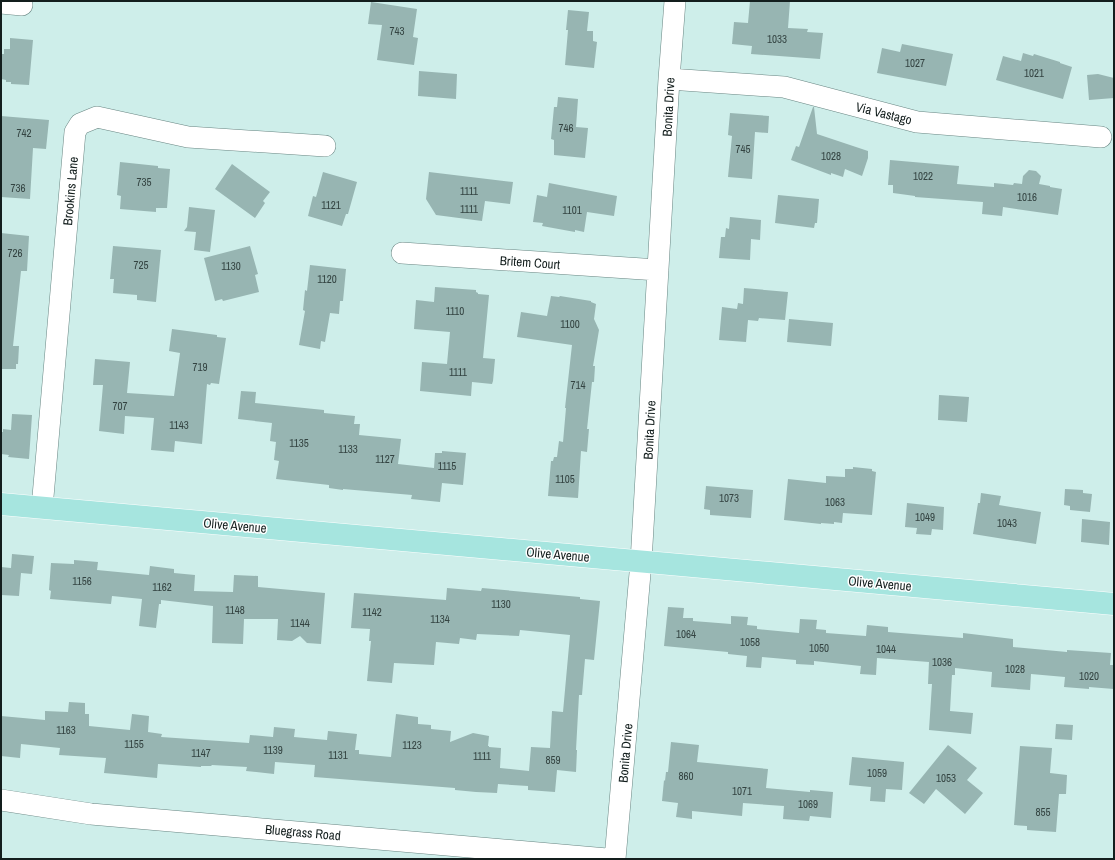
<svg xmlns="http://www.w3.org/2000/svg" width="1115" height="860" viewBox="0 0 1115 860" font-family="'Archivo Narrow',sans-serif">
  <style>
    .building { fill: #97b5b2 }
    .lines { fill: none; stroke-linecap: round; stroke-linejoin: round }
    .minor-casing { stroke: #698683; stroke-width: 22 }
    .major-casing { stroke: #fff; stroke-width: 23 }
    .minor { stroke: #fff; stroke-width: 21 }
    .major { stroke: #a6e5df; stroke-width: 22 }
    .labels { text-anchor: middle; stroke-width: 3; stroke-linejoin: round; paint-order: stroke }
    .number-label { font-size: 11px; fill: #344442 }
    .street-label { font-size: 13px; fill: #131e1d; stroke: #fff }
  </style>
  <rect width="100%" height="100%" fill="#ceeeea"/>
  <path class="building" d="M 750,1 L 790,1 L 788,28 L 808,29 L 807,32 L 823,33 L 820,59 L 751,54 L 752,46 L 732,44 L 734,22 L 748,23 Z
    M 371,2 L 417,9 L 413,37 L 418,38 L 414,65 L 377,60 L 382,25 L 368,24 Z
    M 568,10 L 589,12 L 587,31 L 593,31 L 593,41 L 597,42 L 594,68 L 565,65 L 568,30 L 566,30 Z
    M 10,38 L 33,40 L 29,85 L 11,84 L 11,82 L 6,82 L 6,80 L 1,79 L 1,54 L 4,54 L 4,49 L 10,49 Z
    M 902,44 L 953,54 L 946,86 L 877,73 L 882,48 L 900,52 Z
    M 1023,53 L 1033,56 L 1034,54 L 1060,62 L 1060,63 L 1072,67 L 1063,99 L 996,80 L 1003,56 L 1021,61 Z
    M 419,71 L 457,74 L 456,99 L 418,96 Z
    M 1098,74 L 1114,78 L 1114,98 L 1089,100 L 1087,75 Z
    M 558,97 L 578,99 L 576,127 L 588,128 L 585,158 L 554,155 L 554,140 L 551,139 L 554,107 L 557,107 Z
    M 813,107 L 814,107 L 817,134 L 868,151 L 868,158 L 862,176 L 845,169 L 843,177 L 831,173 L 831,175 L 791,160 L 796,146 L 799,147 Z
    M 730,113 L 769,116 L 768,133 L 755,132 L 752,179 L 728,177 L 732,136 L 728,135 Z
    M 1,116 L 49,120 L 46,149 L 33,148 L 30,199 L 1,197 Z
    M 890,160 L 959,166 L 957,184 L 994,187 L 994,183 L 1013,185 L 1014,183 L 1022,184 L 1023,176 L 1029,170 L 1036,171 L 1041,176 L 1039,184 L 1050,186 L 1050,187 L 1062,189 L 1058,215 L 1003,207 L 1002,216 L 982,214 L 983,202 L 915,197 L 915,196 L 893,193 L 893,185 L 888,185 Z
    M 120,162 L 158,166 L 158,168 L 170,169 L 167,208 L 156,208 L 156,212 L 120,209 L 121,196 L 117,195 Z
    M 232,164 L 270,192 L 263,201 L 265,203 L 255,218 L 215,189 Z
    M 323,172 L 357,182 L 348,214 L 346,214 L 342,226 L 308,216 L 313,196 L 316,197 Z
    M 429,172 L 513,182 L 510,204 L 485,201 L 482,221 L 436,215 L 426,199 Z
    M 549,183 L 617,196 L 614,216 L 587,212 L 584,232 L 575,230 L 575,232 L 542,226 L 543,223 L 533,222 L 537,195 L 547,197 Z
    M 778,195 L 819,199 L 817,223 L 815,223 L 814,228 L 775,223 Z
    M 189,207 L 215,210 L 210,252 L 194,250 L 196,232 L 184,231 L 187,227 Z
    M 730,217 L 761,220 L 760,240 L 751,239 L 750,260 L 719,258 L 721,237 L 725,237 L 726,228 L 729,229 Z
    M 1,233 L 29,236 L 27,271 L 21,271 L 13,346 L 19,346 L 18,364 L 16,364 L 16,369 L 1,369 Z
    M 113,246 L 161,250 L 156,302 L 137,300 L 137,295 L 113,293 L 114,279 L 110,279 Z
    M 250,246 L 258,274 L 255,275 L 259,292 L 223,301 L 222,299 L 215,301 L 204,258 Z
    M 310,265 L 346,269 L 343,301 L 340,301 L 339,314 L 330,313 L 325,342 L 321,341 L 320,349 L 299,345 L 305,311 L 303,310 L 305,290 L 307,291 Z
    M 435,287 L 476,290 L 476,292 L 478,293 L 478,294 L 489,295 L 483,358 L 495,359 L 493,381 L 492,384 L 472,382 L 471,396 L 420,391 L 422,362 L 447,364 L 450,332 L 414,329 L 416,300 L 434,302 Z
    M 744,288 L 788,292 L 785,320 L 759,318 L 758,321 L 748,320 L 746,342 L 719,340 L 722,307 L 737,309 L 738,303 L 743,304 Z
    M 551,296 L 559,297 L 560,296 L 591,301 L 591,302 L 596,304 L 594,319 L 599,330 L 593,366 L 595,366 L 594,382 L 592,382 L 587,429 L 589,429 L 587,452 L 581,451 L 578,498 L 548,496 L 551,461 L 553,461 L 554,457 L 557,457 L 559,441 L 563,442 L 566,408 L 565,408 L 572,345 L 517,337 L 521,312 L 547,316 Z
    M 789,319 L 833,323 L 831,346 L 787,342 Z
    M 172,329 L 217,335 L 217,337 L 226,338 L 219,384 L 211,383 L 210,385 L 207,384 L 202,444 L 175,441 L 174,452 L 151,450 L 154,418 L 125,416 L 124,434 L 99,431 L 103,385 L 93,385 L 95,359 L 130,362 L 127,393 L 174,396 L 180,353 L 169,351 Z
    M 241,391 L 256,392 L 255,403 L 324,410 L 324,413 L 355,416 L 354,424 L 360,424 L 359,435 L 401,439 L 398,464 L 434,468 L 435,453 L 442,453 L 442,451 L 466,453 L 463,485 L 442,483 L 440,502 L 411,499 L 412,495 L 343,489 L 343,490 L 329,488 L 329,485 L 276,479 L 279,461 L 274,460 L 276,442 L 270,441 L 272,423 L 238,419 Z
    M 939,395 L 969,397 L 967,422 L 938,420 Z
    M 12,414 L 32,415 L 29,459 L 8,457 L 9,455 L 1,454 L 1,432 L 3,432 L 3,429 L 11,430 Z
    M 853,467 L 872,469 L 872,471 L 876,472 L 872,515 L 843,513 L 842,523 L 834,522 L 834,524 L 821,523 L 821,524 L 784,520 L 788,479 L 826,483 L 826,476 L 845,477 L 845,469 L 853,469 Z
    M 706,486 L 753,490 L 751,518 L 710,515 L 710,510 L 704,509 Z
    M 1065,489 L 1083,490 L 1083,493 L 1092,494 L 1090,512 L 1070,510 L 1070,506 L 1064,505 Z
    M 981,493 L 1001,496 L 999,505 L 1041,512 L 1036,544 L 973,534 L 978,503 L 980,503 Z
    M 907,503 L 944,507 L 943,530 L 932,529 L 931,535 L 916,534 L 917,528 L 905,527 Z
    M 1082,519 L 1110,522 L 1109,545 L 1081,542 Z
    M 12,554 L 34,556 L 32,574 L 21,573 L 19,596 L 1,595 L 1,567 L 11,568 Z
    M 74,560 L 98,562 L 97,570 L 149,575 L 150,566 L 174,569 L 174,573 L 195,575 L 194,591 L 233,592 L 234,575 L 258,576 L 258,587 L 325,593 L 321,644 L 307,643 L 300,636 L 292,641 L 277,640 L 278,619 L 244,619 L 243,644 L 212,643 L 213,606 L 161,600 L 161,604 L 159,604 L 156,628 L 139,626 L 142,599 L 112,596 L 111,604 L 50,599 L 51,591 L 49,590 L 51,563 L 74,564 Z
    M 447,588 L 481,591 L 482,588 L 580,597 L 580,599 L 600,601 L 594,660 L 585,659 L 582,695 L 579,695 L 576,750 L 577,750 L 576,772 L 557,770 L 555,792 L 528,790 L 528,786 L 498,784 L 497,793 L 476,792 L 455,790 L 455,788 L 314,777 L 315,765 L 275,762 L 274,774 L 246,771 L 247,767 L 212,765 L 211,766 L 201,766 L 201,767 L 158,764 L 157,778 L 104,773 L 106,758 L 59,755 L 60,748 L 21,744 L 20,758 L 1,756 L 1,716 L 45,720 L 45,711 L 68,712 L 69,702 L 85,703 L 85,714 L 89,714 L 89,726 L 130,730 L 132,714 L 149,716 L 148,732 L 162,734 L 161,737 L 249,743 L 250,735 L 273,737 L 274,727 L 295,729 L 294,737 L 327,740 L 328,731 L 357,734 L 355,750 L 359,750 L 359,754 L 391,757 L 396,714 L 418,717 L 418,724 L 431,725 L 431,729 L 451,731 L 450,742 L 473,733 L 489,736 L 488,746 L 489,746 L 489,747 L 501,748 L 500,768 L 529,771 L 531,747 L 550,748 L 552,711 L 563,712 L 570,635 L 520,630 L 519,636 L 477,634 L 476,640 L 460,638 L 459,644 L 436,642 L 434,665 L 394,663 L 392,683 L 367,681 L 371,641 L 369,641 L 370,629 L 351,628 L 354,593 L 446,600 Z
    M 668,607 L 684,608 L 683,618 L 693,618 L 693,621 L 731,624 L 731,616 L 748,617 L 747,625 L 757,626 L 757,629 L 799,633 L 800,619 L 817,620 L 816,629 L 826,630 L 826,633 L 866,636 L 867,625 L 888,627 L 888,632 L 963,638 L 963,633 L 1013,639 L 1013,647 L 1067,652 L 1067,650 L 1111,653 L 1110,665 L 1114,665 L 1114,689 L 1089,687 L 1089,689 L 1064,687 L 1065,677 L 1031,674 L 1030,690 L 991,687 L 992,672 L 955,668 L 955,675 L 952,675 L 950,711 L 973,713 L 971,734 L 929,730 L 932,684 L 928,684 L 929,662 L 877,658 L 876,675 L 860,674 L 861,666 L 814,661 L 814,665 L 796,664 L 796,660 L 762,657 L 761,668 L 746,667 L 747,656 L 728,654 L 728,652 L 664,646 Z
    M 1056,724 L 1073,725 L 1072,740 L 1055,739 Z
    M 671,742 L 699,745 L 697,762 L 768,769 L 766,788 L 810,792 L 810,790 L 833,792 L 831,818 L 810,816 L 809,821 L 783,819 L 784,806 L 743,803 L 742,816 L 692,811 L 692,819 L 676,817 L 678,803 L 662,801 L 664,780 L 665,781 L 666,772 L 668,772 Z
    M 948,745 L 977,768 L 967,780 L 983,793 L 965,814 L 936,789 L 924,804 L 909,793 Z
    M 1020,746 L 1052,748 L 1050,773 L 1067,775 L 1066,794 L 1059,794 L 1056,832 L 1027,830 L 1027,826 L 1014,825 Z
    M 852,757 L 904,762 L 902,790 L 886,789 L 885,802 L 870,801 L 871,787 L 849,785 Z"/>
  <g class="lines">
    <g class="minor-casing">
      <path id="minor" d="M 1,3 L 22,5
        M 669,79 L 784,87 L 917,122 L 1101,137
        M 402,253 L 658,270
        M 42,508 L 75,132 L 80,124 L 97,117 L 188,137 L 325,146
        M 1,800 L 91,814 L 607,859
        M 615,859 L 641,562 L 669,79 L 675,1"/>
    </g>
    <g class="major-casing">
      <path id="major" d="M 1,504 L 1114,604"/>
    </g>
    <use href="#minor" class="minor"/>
    <use href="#major" class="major"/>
  </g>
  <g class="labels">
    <g class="number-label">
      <text x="397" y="35">743</text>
      <text x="777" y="43">1033</text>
      <text x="915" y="67">1027</text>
      <text x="1034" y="77">1021</text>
      <text x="566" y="132">746</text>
      <text x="24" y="137">742</text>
      <text x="743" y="153">745</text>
      <text x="831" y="160">1028</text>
      <text x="923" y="180">1022</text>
      <text x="144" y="186">735</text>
      <text x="18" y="192">736</text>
      <text x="469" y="195">1111</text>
      <text x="1027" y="201">1016</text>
      <text x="331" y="209">1121</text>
      <text x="469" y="213">1111</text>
      <text x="572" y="214">1101</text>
      <text x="15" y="257">726</text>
      <text x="141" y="269">725</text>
      <text x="231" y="270">1130</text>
      <text x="327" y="283">1120</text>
      <text x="455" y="315">1110</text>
      <text x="570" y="328">1100</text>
      <text x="200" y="371">719</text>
      <text x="458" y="376">1111</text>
      <text x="578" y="389">714</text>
      <text x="120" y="410">707</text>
      <text x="179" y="429">1143</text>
      <text x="299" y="447">1135</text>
      <text x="348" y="453">1133</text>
      <text x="385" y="463">1127</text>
      <text x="447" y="470">1115</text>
      <text x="565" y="483">1105</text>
      <text x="729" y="502">1073</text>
      <text x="835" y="506">1063</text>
      <text x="925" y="521">1049</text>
      <text x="1007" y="527">1043</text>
      <text x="82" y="585">1156</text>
      <text x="162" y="591">1162</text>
      <text x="501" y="608">1130</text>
      <text x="235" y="614">1148</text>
      <text x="372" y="616">1142</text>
      <text x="440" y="623">1134</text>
      <text x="300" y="627">1144</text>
      <text x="686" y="638">1064</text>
      <text x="750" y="646">1058</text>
      <text x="819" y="652">1050</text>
      <text x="886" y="653">1044</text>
      <text x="942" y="666">1036</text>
      <text x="1015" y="673">1028</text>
      <text x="1089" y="680">1020</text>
      <text x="66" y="734">1163</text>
      <text x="134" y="748">1155</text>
      <text x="412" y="749">1123</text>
      <text x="273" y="754">1139</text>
      <text x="201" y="757">1147</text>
      <text x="338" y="759">1131</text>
      <text x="482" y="760">1111</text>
      <text x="553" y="764">859</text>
      <text x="877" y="777">1059</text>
      <text x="686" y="780">860</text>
      <text x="946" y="782">1053</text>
      <text x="742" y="795">1071</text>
      <text x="808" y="808">1069</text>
      <text x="1043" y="816">855</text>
    </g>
    <g class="street-label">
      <text transform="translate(668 107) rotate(-87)" y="5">Bonita Drive</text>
      <text transform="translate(884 113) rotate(14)" y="5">Via Vastago</text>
      <text transform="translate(70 191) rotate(-85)" y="5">Brookins Lane</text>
      <text transform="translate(530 262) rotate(4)" y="5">Britem Court</text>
      <text transform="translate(649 430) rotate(-87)" y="5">Bonita Drive</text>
      <text transform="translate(235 525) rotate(5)" y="5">Olive Avenue</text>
      <text transform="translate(558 554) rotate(5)" y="5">Olive Avenue</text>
      <text transform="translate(880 583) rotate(5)" y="5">Olive Avenue</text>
      <text transform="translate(625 753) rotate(-85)" y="5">Bonita Drive</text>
      <text transform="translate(303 832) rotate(5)" y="5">Bluegrass Road</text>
    </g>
  </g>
  <rect width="1115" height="860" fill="none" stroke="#131e1d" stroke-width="4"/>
</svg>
